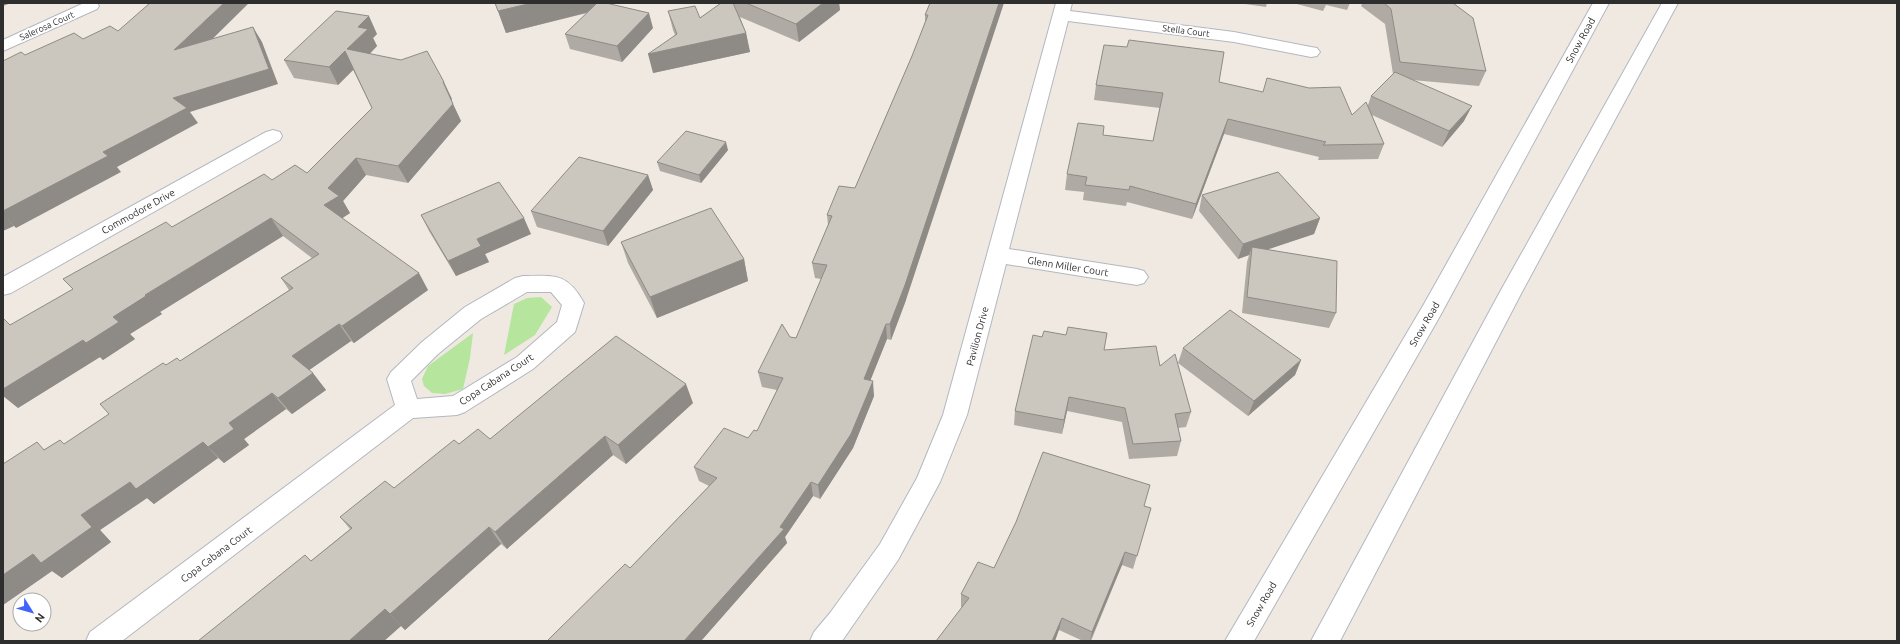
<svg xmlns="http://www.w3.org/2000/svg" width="1900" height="644" viewBox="0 0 1900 644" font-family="Ubuntu,sans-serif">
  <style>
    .green { fill: #b6e59e }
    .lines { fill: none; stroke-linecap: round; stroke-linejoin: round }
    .street-casing { stroke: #b4b7c1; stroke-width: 2 }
    .secondary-casing { stroke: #b4b7c1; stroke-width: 2 }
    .street { fill: #fff; fill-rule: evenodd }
    .secondary { fill: #fff; fill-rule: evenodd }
    .wall { fill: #afaba4 }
    .shaded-wall { fill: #8e8b86 }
    .building { fill: #cbc7bf; stroke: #8e8b86 }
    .labels { text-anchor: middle; stroke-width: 4; stroke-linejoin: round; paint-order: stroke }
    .far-street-label { font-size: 9px; fill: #2e2e2e; stroke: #fff }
    .street-label { font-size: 10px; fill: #2e2e2e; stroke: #fff }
  </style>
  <rect width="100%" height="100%" fill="#efe9e1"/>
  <path class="green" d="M 541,297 L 552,307 L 535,335 L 504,355 L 514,304 L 527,298 Z
    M 473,333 L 470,358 L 463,389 L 445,394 L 432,393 L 424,386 L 422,379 L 428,366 Z"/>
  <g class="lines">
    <g class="street-casing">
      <path id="street" d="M 84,3 L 97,3 L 99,6 L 97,9 L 3,51 L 3,40 Z
        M 1056,3 L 1072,3 L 1070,11 L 1234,32 L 1311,47 L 1317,48 L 1320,52 L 1317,56 L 1311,57 L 1234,42 L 1068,21 L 1009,249 L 1137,269 L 1144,271 L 1148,277 L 1144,283 L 1137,285 L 1006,264 L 967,415 L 940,482 L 898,560 L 842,641 L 810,641 L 814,632 L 830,613 L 880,544 L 917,478 L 943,415 Z
        M 273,130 L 280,132 L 282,136 L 280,140 L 11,293 L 3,295 L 3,277 L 266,132 Z
        M 523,276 C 554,276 567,272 584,303 L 575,332 L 533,369 L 465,412 L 457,415 L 413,418 L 122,641 L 86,641 L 90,632 L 395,405 L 387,379 L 391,372 L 422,342 L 465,307 L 515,278 ZM 527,292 L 551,292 L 562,305 L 557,322 L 517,357 L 453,396 L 417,399 L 411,381 L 438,354 L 481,319 Z"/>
    </g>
    <g class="secondary-casing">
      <path id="secondary" d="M 1593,3 L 1609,3 L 1440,316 L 1254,641 L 1225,641 L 1424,304 Z
        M 1662,3 L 1678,3 L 1523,290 L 1340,641 L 1311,641 L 1501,290 Z"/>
    </g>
    <use href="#street" class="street"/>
    <use href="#secondary" class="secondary"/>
  </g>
  <path class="wall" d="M 495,3 L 608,3 L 653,28 L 622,62 L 570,49 L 565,34 L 587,13 L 506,33 Z
    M 721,3 L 839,3 L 840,10 L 799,42 L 740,17 L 746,33 L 750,52 L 653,73 L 675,35 L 673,30 L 668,11 L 700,18 Z
    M 930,3 L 906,300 L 891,340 L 887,339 L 870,380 L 874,396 L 853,448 L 820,499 L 813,496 L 785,537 L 787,543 L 701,641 L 547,641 L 630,568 L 709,486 L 699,481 L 694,467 L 748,438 L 757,431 L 777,390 L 762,387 L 758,372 L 790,337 L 796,338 L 821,279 L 815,278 L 812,263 L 828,225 L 827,215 L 855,188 L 912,56 L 925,23 L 925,15 Z
    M 1238,3 L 1267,3 L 1266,7 Z
    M 1293,3 L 1350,3 L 1347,10 L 1326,5 L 1323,11 Z
    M 1362,3 L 1453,3 L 1486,71 L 1479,86 L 1412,80 L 1464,121 L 1442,147 L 1372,115 L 1384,144 L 1378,159 L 1318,160 L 1319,157 L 1224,134 L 1192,219 L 1127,202 L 1126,206 L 1083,200 L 1084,192 L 1065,190 L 1067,174 L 1103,135 L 1153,141 L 1160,108 L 1094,100 L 1096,85 L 1219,82 L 1352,115 L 1368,105 L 1371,96 L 1393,74 L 1385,24 L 1361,6 Z
    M 377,34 L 373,38 L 377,46 L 370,54 L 452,99 L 451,100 L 461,121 L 408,183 L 366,175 L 343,201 L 350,213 L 342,218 L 428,290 L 354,343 L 351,341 L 309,370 L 326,390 L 292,414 L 286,409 L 244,439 L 249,445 L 224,463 L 218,458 L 154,504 L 147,498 L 100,530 L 111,542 L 62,578 L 52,571 L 3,605 L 3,464 L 45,449 L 60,440 L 64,444 L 109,414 L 166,365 L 180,361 L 289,290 L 281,278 L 312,258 L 283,236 L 160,312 L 162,314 L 130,334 L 135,339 L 103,360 L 100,357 L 18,408 L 11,325 L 73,289 L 63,279 L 272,180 L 307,173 L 372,108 L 353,70 L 338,85 L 294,78 L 284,60 Z
    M 728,150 L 701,183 L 660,171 L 657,162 Z
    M 648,175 L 653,190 L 608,246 L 537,227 L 531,211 Z
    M 1202,195 L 1320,218 L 1314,234 L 1268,249 L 1336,313 L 1329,328 L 1242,313 L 1247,262 L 1249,255 L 1238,259 L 1199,211 Z
    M 421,215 L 531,234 L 485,254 L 489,262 L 456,276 L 429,231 Z
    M 621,242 L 744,259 L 748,281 L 657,318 L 628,263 Z
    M 1042,337 L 1104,350 L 1160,366 L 1191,412 L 1186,427 L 1178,428 L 1181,441 L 1177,456 L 1129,459 L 1122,422 L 1067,411 L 1062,434 L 1014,425 L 1015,411 Z
    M 1183,348 L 1301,360 L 1295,375 L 1248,416 L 1178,363 Z
    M 693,403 L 626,464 L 613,455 L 507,549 L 501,544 L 405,630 L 401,626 L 384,641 L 198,641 L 311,561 L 350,529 L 340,517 L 394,488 L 459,444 Z
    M 1144,506 L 1151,508 L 1133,569 L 1122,565 L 1091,641 L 1083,641 L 1059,630 L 961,607 L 961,594 L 994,568 Z"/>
  <path class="shaded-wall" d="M 3,3 L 11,3 L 3,6 Z
    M 224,3 L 249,3 L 185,66 L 174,50 Z
    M 532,3 L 608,3 L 609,7 L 506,33 L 498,11 Z
    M 823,3 L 839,3 L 840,10 L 799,42 L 796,24 Z
    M 999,3 L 1004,3 L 906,300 L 891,340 L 890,324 Z
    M 649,13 L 653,28 L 622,62 L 617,46 Z
    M 369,16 L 377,34 L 373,38 L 377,46 L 356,67 L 347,49 L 358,27 Z
    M 253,27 L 262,42 L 278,84 L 190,112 L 198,123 L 117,167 L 121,172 L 16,228 L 3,214 L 3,211 L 173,98 Z
    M 746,33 L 750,52 L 653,73 L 648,54 Z
    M 345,51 L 354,69 L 338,85 L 329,67 Z
    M 443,82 L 444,82 L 452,99 L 451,100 Z
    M 453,104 L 461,121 L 408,183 L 398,166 Z
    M 1472,106 L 1464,121 L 1442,147 L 1449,131 Z
    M 1228,119 L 1224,134 L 1192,219 L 1196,204 Z
    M 726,142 L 728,150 L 701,183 L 699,175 Z
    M 356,158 L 366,175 L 343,201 L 350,213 L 335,223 L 324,205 L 328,188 Z
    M 648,175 L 653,190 L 608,246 L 603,231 Z
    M 3,214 L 14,226 L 3,231 Z
    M 271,218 L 283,236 L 160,312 L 162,314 L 130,334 L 135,339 L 103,360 L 86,343 L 113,317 L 145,295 Z
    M 524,218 L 531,234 L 485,254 L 489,262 L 456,276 L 448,261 L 477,239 Z
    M 1320,218 L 1314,234 L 1251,255 L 1252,247 L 1249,255 L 1238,259 L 1243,244 Z
    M 744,259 L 748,281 L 657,318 L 650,297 Z
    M 419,273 L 428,290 L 354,343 L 342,326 Z
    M 339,324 L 351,341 L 305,373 L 292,356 Z
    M 886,324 L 887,339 L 865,394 L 864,379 Z
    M 83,340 L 100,357 L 18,408 L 3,396 L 3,389 Z
    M 1301,360 L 1295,375 L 1248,416 L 1254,401 Z
    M 313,373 L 326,390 L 292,414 L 278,398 Z
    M 873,381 L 874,396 L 853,448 L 820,499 L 818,485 Z
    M 686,384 L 693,403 L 626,464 L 618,445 Z
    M 272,393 L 286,409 L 244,439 L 249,445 L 224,463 L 208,447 L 229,423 Z
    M 1069,397 L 1067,411 L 1062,434 L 1064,420 Z
    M 605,436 L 613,455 L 507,549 L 495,532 Z
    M 203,442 L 218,458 L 154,504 L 147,498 L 100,530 L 111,542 L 62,578 L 52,571 L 3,605 L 3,575 L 81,515 L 130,482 Z
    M 811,482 L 813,496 L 785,537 L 787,543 L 701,641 L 684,641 L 780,527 Z
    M 489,527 L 501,544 L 405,630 L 390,614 Z
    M 1125,552 L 1122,565 L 1090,641 L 1092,632 Z
    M 385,609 L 401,626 L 384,641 L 349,641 Z
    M 1062,618 L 1059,630 L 1055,641 L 1052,641 Z"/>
  <path class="building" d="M 150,3 L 224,3 L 174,50 L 253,27 L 269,69 L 173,98 L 187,108 L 103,152 L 108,156 L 3,211 L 3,61 L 21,52 L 25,55 L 74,33 L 83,39 L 110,26 L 118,31 Z
    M 495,3 L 532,3 L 498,11 Z
    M 597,3 L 606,3 L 649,13 L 617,46 L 565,34 Z
    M 721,3 L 733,3 L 746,33 L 648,54 L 677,34 L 668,11 L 695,6 L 700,18 Z
    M 746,3 L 823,3 L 796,24 Z
    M 930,3 L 999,3 L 905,285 L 890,324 L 886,324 L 864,379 L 873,381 L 851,434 L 818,485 L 811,482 L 780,527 L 784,529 L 684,641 L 547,641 L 625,564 L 630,568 L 717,478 L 694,467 L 724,428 L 748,438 L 754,430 L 757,431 L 783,378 L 758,372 L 782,324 L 790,337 L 796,338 L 827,265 L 812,263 L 832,216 L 827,215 L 839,186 L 855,188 L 912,56 L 928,15 L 925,15 Z
    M 1384,3 L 1453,3 L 1473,18 L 1486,71 L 1400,62 L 1391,9 Z
    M 336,11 L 369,16 L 358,27 L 368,29 L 347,49 L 401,60 L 427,51 L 444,82 L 443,82 L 453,104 L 398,166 L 356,158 L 328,188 L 339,196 L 324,205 L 419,273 L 342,326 L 339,324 L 292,356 L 313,373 L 278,398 L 272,393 L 229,423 L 234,429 L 208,447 L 203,442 L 136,489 L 130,482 L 81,515 L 92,527 L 41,563 L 33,554 L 3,575 L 3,464 L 37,442 L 44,450 L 60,440 L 64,444 L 109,414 L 100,404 L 163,363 L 166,365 L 177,358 L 180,361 L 293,288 L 281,278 L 319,254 L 271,218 L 145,295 L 146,296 L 113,317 L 119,322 L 86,343 L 83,340 L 3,389 L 3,318 L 10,325 L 73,289 L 63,279 L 166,222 L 172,227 L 264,174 L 272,180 L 295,165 L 307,173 L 372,108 L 345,51 L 329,67 L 284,60 Z
    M 1129,40 L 1224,52 L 1219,82 L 1263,92 L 1267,78 L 1309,88 L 1340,87 L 1352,115 L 1366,102 L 1384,144 L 1323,145 L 1326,142 L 1228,119 L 1196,204 L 1130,186 L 1129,190 L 1085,185 L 1087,177 L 1067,174 L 1078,123 L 1104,126 L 1103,135 L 1153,141 L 1163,93 L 1096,85 L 1104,45 L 1127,47 Z
    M 1395,72 L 1472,106 L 1449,131 L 1371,96 Z
    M 686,131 L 726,142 L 699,175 L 657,162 Z
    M 579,157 L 648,175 L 603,231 L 531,211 Z
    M 1278,172 L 1320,218 L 1243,244 L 1202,195 Z
    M 499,182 L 524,218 L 477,239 L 481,246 L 448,261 L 421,215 Z
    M 711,208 L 744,259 L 650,297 L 621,242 Z
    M 1252,247 L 1337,261 L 1336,313 L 1247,297 Z
    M 1230,310 L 1301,360 L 1254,401 L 1183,348 Z
    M 1068,327 L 1107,333 L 1104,350 L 1156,346 L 1160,366 L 1175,354 L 1191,412 L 1175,414 L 1181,441 L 1133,444 L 1125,408 L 1069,397 L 1064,420 L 1015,411 L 1033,335 L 1042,337 L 1044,331 L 1066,335 Z
    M 616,336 L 686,384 L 618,445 L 605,436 L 495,532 L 489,527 L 390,614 L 385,609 L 349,641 L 198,641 L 305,555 L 311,561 L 352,528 L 340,517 L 385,481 L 394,488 L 454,440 L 459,444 L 478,429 L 490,439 Z
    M 1043,452 L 1150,485 L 1144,506 L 1151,508 L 1137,556 L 1125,552 L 1092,632 L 1062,618 L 1052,641 L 936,641 L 969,598 L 961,594 L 978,562 L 994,568 L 1016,522 Z"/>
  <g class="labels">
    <g class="far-street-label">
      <text transform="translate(47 26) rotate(-24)" y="3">Salerosa Court</text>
      <text transform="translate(1186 31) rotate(7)" y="3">Stella Court</text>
    </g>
    <g class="street-label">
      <text transform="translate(1580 40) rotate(-61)" y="4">Snow Road</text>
      <text transform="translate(138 211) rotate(-29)" y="4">Commodore Drive</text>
      <text transform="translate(1068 266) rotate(9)" y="4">Glenn Miller Court</text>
      <text transform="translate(1424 324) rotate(-60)" y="4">Snow Road</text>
      <text transform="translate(977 336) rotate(-75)" y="4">Pavilion Drive</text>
      <text transform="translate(496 379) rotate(-33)" y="4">Copa Cabana Court</text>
      <text transform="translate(216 554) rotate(-37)" y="4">Copa Cabana Court</text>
      <text transform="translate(1261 604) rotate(-60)" y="4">Snow Road</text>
    </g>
  </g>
  <rect width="1900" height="644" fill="none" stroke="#2e2e2e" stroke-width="8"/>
  <g transform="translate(32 612) rotate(127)"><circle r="19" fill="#ffffff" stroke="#ababab"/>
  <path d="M0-3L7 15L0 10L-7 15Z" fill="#4264fb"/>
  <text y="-6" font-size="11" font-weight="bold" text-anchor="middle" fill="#2e2e2e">N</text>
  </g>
</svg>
